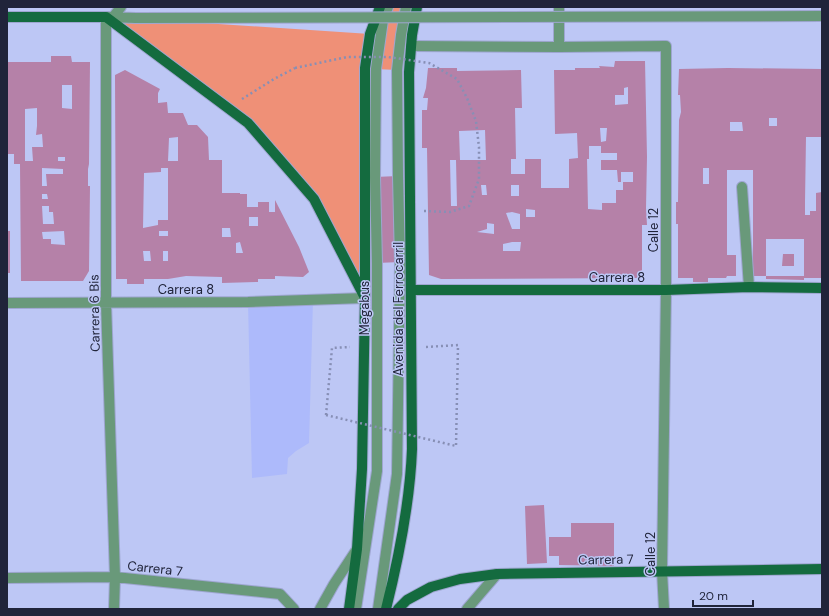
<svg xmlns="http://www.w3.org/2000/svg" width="829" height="616" viewBox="0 0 829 616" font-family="'DM Sans',sans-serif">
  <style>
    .built { fill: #adbafb }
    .green { fill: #ef9077 }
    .building { fill: #b581a8; fill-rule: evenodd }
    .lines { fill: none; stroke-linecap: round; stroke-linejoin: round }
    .minor-casing { stroke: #9ea6d0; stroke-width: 12 }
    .major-casing { stroke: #9ea6d0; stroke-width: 12 }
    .path { stroke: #878fb5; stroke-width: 2.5; stroke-dasharray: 2 3; stroke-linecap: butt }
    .minor { stroke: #69997a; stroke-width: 10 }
    .major { stroke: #146b3f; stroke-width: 10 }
    .minor-bridge-casing { stroke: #9ea6d0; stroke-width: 12; stroke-linecap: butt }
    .path-bridge { stroke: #878fb5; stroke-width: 2.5; stroke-dasharray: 2 3; stroke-linecap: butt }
    .minor-bridge { stroke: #69997a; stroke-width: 10 }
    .labels { text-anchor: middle; stroke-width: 3; stroke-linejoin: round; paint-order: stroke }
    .street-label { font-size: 13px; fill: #20243a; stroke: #bdc7f5 }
  </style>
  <rect width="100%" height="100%" fill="#bdc7f5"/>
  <path class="built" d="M 313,300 L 309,443 L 296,451 L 288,458 L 287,474 L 252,478 L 248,302 Z"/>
  <path class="green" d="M 388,7 L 406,7 L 397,70 L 376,69 Z
    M 113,17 L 370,34 L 365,298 L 314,199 L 248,123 Z"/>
  <path class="building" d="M 51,56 L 71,56 L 72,62 L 90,62 L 89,164 L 88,169 L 88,186 L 90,186 L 89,271 L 83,281 L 21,281 L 20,164 L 14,164 L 14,154 L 7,154 L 7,62 L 51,62 ZM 62,85 L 72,85 L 72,109 L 62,108 ZM 37,108 L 37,126 L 36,135 L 42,134 L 43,147 L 32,147 L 33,161 L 25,161 L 25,109 ZM 58,157 L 65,157 L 65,161 L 58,161 ZM 42,168 L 63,169 L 63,174 L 46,174 L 47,186 L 42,186 ZM 42,194 L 47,194 L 48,199 L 42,199 ZM 42,206 L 49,206 L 49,212 L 53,212 L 54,224 L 43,224 ZM 64,231 L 65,245 L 51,244 L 51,239 L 43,239 L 42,232 Z
    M 615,61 L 645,61 L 647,157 L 646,208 L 647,225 L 642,225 L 642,270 L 637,278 L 441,279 L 429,275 L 427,148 L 422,148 L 422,110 L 427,110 L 428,98 L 423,98 L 426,88 L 428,68 L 457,68 L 457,71 L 521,70 L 522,108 L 515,108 L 516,159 L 511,159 L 511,174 L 525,174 L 525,159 L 541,159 L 541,188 L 569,188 L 569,159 L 578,158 L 577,133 L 555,134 L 554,70 L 575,70 L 575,68 L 600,68 L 599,66 L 614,67 ZM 628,87 L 628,104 L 615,105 L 615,95 L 624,95 L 624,88 ZM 600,128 L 607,128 L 606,141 L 601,142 ZM 485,130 L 486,160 L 460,160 L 459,131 ZM 589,146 L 601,146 L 601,153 L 617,153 L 617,160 L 601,160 L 601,170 L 617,170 L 618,182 L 621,182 L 621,172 L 633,172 L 633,182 L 623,182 L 623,190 L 616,190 L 616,203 L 602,203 L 602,210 L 588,209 L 587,159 L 589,159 ZM 450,160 L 456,160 L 457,206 L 451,206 ZM 481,185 L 486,185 L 487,195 L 482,195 ZM 511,185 L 519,185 L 519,196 L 511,196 ZM 526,209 L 535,210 L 535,217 L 526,217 ZM 512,212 L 520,214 L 520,229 L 512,229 L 506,213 ZM 487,223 L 494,224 L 494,234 L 477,232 L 487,229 ZM 512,242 L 521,242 L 520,251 L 503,251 L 503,244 Z
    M 728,68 L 822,69 L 822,137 L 806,137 L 805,202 L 805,215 L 810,215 L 810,211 L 816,211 L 816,216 L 816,193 L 822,192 L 822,278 L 804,278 L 804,280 L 766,279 L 766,276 L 804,276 L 804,239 L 766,239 L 766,276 L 753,276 L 753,170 L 727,170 L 727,255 L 736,255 L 736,276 L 727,276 L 726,278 L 708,278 L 708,282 L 693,282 L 693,278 L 678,278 L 678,224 L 676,224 L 676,202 L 678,202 L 679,120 L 681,112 L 680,95 L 678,95 L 679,69 ZM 769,118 L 777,118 L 777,126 L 769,126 ZM 730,122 L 742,122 L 743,131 L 730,131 ZM 703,168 L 709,168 L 709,184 L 703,184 Z
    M 125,70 L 160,89 L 158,93 L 158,103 L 167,102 L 168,113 L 183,113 L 188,125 L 197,125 L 208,137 L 209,160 L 222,160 L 222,193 L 240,193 L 240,194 L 247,194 L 247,207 L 258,207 L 258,202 L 269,202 L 269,212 L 275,212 L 275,200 L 299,247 L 309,272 L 303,277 L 275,276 L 275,279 L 258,279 L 258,282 L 222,283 L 222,277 L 186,276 L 168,279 L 144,279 L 144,284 L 127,284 L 127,279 L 116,279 L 115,75 ZM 178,137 L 178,161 L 168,161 L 169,138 ZM 161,168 L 168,168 L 168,220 L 158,220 L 158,225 L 143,228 L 144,173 L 161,172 ZM 249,217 L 258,217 L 258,226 L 249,226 ZM 222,228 L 230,228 L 231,237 L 222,237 ZM 159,231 L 168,231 L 168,236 L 159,236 ZM 240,242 L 243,253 L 236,253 L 236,243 ZM 143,251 L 150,251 L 151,261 L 144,261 ZM 163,251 L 168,251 L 168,261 L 163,261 Z
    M 398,176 L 400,262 L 377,263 L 375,177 Z
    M 7,231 L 10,231 L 10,273 L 7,273 Z
    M 783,254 L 794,254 L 794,266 L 782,266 Z
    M 544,505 L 547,563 L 527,564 L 525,506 Z
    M 571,523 L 614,523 L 614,566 L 559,565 L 559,556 L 549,556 L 549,537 L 571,537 Z"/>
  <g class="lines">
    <g class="minor-casing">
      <path id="minor" d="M 559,7 L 559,47 L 666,46 L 666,290 L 662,571 L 664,609
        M 113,17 L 121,7
        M 411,46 L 559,47
        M 742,187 L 749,287
        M 7,303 L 248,302 L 365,298
        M 7,578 L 115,577 L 280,594 L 294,609
        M 114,609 L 115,577 L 106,302 L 106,17 L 136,18
        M 320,609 L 334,584 L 357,549
        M 356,609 L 377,471 L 377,263 L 375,177 L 376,69 L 383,20 L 388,7
        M 378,609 L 397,474 L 400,262 L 398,176 L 397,70 L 401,35 L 406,7
        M 467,609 L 497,574"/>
    </g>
    <g class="major-casing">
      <path id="major" d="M 7,17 L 106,17 L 248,123 L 314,199 L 364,296
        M 411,290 L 666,290 L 749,287 L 822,288
        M 349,609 L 357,549 L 362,469 L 365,298 L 365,68 L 370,34 L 380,7
        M 386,609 C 399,557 410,503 412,449 L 409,72 L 412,35 L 417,7
        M 398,609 L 407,600 L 431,587 L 460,579 L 497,574 L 822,569"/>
    </g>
    <path class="path" d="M 242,99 L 274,79 L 295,68
      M 424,211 L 450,212 L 469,206 L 479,179 L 479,147 L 476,121 L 467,98
      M 426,347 L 458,345 L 456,446
      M 326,415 L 332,348 L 350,347"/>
    <use href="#minor" class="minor"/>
    <use href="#major" class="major"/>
    <g class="minor-bridge-casing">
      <path id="minor-bridge" d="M 136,18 L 822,16"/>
    </g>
    <path class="path-bridge" d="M 295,68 L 347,57 L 388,57 L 429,63 L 457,79 L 467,98
      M 326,415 L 456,446"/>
    <use href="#minor-bridge" class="minor-bridge"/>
  </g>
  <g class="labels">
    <g class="street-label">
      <text transform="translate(653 230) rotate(-90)" y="5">Calle 12</text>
      <text x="617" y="282">Carrera 8</text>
      <text x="186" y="294">Carrera 8</text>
      <text transform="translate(364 308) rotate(-90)" y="5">Megabus</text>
      <text transform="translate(398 309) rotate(-90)" y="5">Avenida del Ferrocarril</text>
      <text transform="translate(94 313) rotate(-91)" y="5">Carrera 6 Bis</text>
      <text transform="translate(650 554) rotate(-90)" y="5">Calle 12</text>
      <text transform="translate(606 559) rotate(-1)" y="5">Carrera 7</text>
      <text transform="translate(155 568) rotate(6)" y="5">Carrera 7</text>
    </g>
  </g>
  <rect width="829" height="616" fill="none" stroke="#20243a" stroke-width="16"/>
  <path d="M693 600v6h60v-6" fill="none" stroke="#20243a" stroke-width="2"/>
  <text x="699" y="600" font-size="12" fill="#20243a" stroke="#bdc7f5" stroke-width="3" paint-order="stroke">20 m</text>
</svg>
